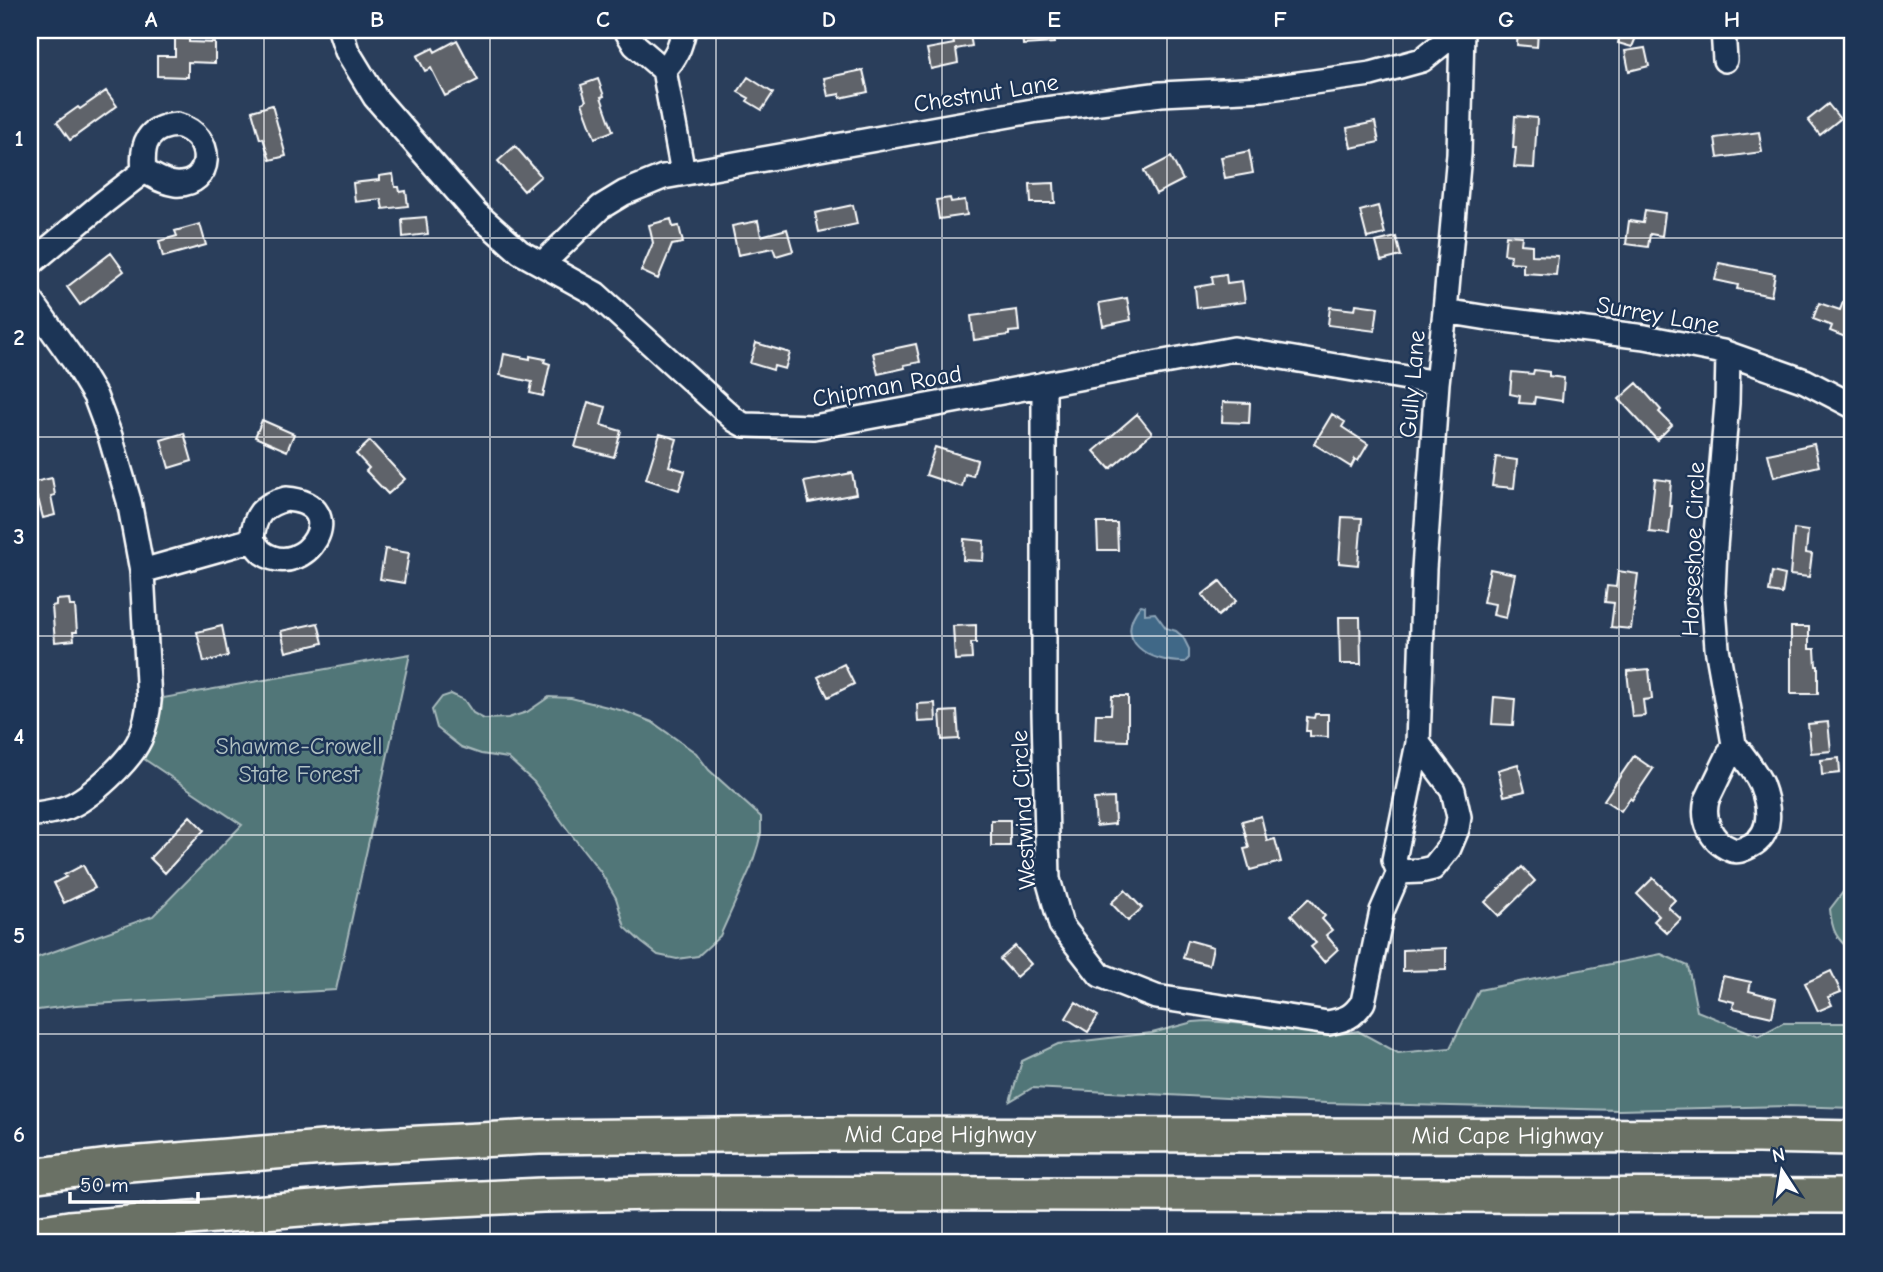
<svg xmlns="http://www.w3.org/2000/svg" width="1883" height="1272" viewBox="0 0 1883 1272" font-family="'Comic Neue',sans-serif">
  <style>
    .green { fill: #517678; stroke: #a8babc; stroke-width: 2 }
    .water { fill: #406787; stroke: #8ca4b7; stroke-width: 2 }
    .building { fill: #5f646a; stroke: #fff; stroke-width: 2 }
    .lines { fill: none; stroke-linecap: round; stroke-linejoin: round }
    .minor-casing { stroke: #fff; stroke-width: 28 }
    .highway-casing { stroke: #fff; stroke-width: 38 }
    .minor { stroke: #1d3557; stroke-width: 23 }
    .highway { stroke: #6a7165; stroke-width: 33 }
    .grid { fill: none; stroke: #fff; stroke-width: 2; stroke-opacity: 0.55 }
    .labels { text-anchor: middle; stroke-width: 5; stroke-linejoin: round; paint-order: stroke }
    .street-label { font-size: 24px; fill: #fff; stroke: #1d3557 }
    .park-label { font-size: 24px; fill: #b1c1c2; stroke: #1d3557 }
    .neatline { fill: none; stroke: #fff; stroke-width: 2.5 }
    .grid-label { font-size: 23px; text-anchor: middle; font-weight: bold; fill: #fff }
  </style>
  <rect width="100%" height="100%" fill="#2a3e5b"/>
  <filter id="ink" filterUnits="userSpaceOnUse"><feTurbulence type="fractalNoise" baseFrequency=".0143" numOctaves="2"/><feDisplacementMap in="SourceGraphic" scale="14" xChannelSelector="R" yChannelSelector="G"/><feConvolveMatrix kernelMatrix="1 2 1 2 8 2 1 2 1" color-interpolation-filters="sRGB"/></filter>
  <g filter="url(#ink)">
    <path class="green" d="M 410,654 L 336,990 L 76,1005 L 30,1011 L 30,960 L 153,916 L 242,825 L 144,759 L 155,736 L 163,698 Z
      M 451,694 L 464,700 L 473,713 L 484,719 L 508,718 L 527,712 L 549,697 L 571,698 L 624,711 L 652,722 L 696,753 L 709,770 L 761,817 L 761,833 L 758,845 L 751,867 L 720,936 L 698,956 L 677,959 L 658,955 L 641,942 L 625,927 L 616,898 L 600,871 L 570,833 L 534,782 L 508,758 L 481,754 L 461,747 L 437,728 L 432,710 L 442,697 Z
      M 1853,879 L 1853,953 C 1836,938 1832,932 1830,909 Z
      M 1661,954 L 1688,966 L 1697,1011 L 1759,1036 L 1783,1023 L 1853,1023 L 1853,1108 L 1789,1106 L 1619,1110 L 1326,1103 L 1032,1088 L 1010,1101 L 1022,1061 L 1058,1044 L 1152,1033 L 1193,1022 L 1207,1021 L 1285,1027 L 1333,1035 L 1358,1031 L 1398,1053 L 1450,1048 L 1479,990 Z"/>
    <path class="water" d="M 1141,605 L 1145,606 L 1145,614 L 1155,613 L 1166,628 L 1176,631 L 1183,637 L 1189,649 L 1189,658 L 1185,662 C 1150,663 1111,641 1141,605 Z"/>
    <path class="building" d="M 959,30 L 969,30 L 972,46 L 956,49 L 958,63 L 931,69 L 927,49 L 954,44 L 951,31 Z
      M 1022,30 L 1053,30 L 1054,43 L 1023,45 Z
      M 1518,30 L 1538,30 L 1537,47 L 1517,45 Z
      M 1621,30 L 1639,30 L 1632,47 L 1618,43 Z
      M 175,38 L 189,39 L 189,42 L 215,43 L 215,63 L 188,62 L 188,77 L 157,76 L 157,56 L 175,56 Z
      M 457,40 L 478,80 L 445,96 L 431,68 L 425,71 L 417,56 L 433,48 L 435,52 Z
      M 1645,48 L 1649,66 L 1629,71 L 1625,51 Z
      M 863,70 L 868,92 L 840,98 L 840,94 L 828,96 L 824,78 Z
      M 748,77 L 773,93 L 762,110 L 747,101 L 749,98 L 738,92 Z
      M 598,79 L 604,96 L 601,97 L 613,131 L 595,138 L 582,103 L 586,101 L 581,85 Z
      M 106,91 L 117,106 L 70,140 L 57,122 L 78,107 L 80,109 Z
      M 1828,104 L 1840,119 L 1820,135 L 1808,120 Z
      M 272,105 L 286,156 L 270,160 L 263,138 L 260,139 L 252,111 Z
      M 1515,116 L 1537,118 L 1534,168 L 1514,167 L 1516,148 L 1513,148 Z
      M 1375,122 L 1379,142 L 1351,148 L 1347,128 Z
      M 1759,132 L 1762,152 L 1718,158 L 1715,138 Z
      M 515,146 L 541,176 L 524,191 L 498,161 Z
      M 1249,151 L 1253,173 L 1225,178 L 1221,157 Z
      M 1171,157 L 1183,180 L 1156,194 L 1144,171 Z
      M 393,174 L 395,187 L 399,187 L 400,192 L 406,191 L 408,206 L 383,209 L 381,199 L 355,202 L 353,183 L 379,180 L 379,176 Z
      M 1054,183 L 1055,203 L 1031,203 L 1030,184 Z
      M 950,198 L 951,202 L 965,200 L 967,215 L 939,219 L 936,200 Z
      M 853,205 L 857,224 L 819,232 L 815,213 Z
      M 1378,206 L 1385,234 L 1367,238 L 1360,211 Z
      M 1645,210 L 1665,213 L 1662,236 L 1650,234 L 1648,247 L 1626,244 L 1629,221 L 1643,223 Z
      M 426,217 L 428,234 L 403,237 L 402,219 Z
      M 671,219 L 673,227 L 679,226 L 683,243 L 672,245 L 658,279 L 641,271 L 653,243 L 649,225 Z
      M 758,221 L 761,236 L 787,229 L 793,251 L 776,256 L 773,248 L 738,255 L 732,226 Z
      M 200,224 L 206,245 L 163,257 L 159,241 L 177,236 L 175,231 Z
      M 1506,235 L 1522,236 L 1521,244 L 1532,245 L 1532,255 L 1558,256 L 1556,275 L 1523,273 L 1523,263 L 1510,262 L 1511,255 L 1504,254 Z
      M 1396,237 L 1401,256 L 1381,261 L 1376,242 Z
      M 111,253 L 124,271 L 80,305 L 67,287 Z
      M 1719,263 L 1775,274 L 1771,296 L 1737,289 L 1738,285 L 1715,280 Z
      M 1226,274 L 1227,283 L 1242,281 L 1245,302 L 1197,308 L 1195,287 L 1213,284 L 1212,276 Z
      M 1127,298 L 1131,320 L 1103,326 L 1099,303 Z
      M 1843,302 L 1853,306 L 1853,340 L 1830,331 L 1832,326 L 1813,319 L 1819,303 L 1840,310 Z
      M 1356,304 L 1378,307 L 1375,331 L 1328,325 L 1330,307 L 1355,310 Z
      M 1017,310 L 1019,331 L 1009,332 L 1009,335 L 974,340 L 971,316 Z
      M 756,343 L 790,353 L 785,369 L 774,366 L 773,370 L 750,363 Z
      M 916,344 L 920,362 L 904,365 L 905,368 L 878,374 L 873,353 Z
      M 504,354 L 530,359 L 530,356 L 545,359 L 544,362 L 550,364 L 543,396 L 530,393 L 532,382 L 500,375 Z
      M 1534,370 L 1549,372 L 1549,376 L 1564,378 L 1562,401 L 1535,397 L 1534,404 L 1519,403 L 1520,396 L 1510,394 L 1512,372 L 1533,374 Z
      M 1637,383 L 1661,410 L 1659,412 L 1672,425 L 1657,440 L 1619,399 Z
      M 588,402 L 606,407 L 601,425 L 621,431 L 614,457 L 575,447 Z
      M 1223,402 L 1250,403 L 1249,423 L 1222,422 Z
      M 1137,414 L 1152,433 L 1110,469 L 1094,451 Z
      M 1332,414 L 1345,422 L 1342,427 L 1368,444 L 1358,461 L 1355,459 L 1351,467 L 1314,444 Z
      M 262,420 L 294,434 L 287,451 L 255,437 Z
      M 184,433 L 192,461 L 169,468 L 161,440 Z
      M 660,434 L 677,439 L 669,466 L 685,471 L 679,490 L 646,479 Z
      M 370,441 L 405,479 L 388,494 L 366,471 L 369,468 L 356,454 Z
      M 1814,444 L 1819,466 L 1774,477 L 1768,454 Z
      M 935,447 L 977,460 L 973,476 L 965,474 L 962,487 L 926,475 Z
      M 1496,457 L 1517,460 L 1514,488 L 1492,486 Z
      M 852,473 L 856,494 L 809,503 L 804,482 Z
      M 52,478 L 55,495 L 51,496 L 55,515 L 43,518 L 38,498 L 30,501 L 30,483 Z
      M 1655,479 L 1671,481 L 1669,506 L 1672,506 L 1669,534 L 1649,532 Z
      M 1342,517 L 1362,518 L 1358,565 L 1339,563 Z
      M 1097,523 L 1117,523 L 1118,550 L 1098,550 Z
      M 1794,529 L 1808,531 L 1806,553 L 1812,554 L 1809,577 L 1790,575 Z
      M 964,539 L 984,541 L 983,561 L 963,560 Z
      M 385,549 L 409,553 L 404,583 L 380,579 Z
      M 1490,569 L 1515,574 L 1506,618 L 1493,615 L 1495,604 L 1483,602 Z
      M 1618,571 L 1638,574 L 1631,629 L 1611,627 L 1614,603 L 1605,602 L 1607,586 L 1616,587 Z
      M 1772,572 L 1785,575 L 1782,594 L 1769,592 Z
      M 1220,581 L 1236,601 L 1218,616 L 1202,595 Z
      M 69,599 L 70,606 L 75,606 L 77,632 L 73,632 L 74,640 L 55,642 L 52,606 L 56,605 L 56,600 Z
      M 1339,617 L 1360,617 L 1361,664 L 1340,664 Z
      M 318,623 L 323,643 L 286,652 L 281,631 Z
      M 976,625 L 976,643 L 971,643 L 972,659 L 955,660 L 953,626 Z
      M 222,626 L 228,656 L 204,662 L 197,632 Z
      M 1791,627 L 1809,627 L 1809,649 L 1815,649 L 1816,666 L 1818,666 L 1818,694 L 1791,694 Z
      M 844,664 L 854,684 L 828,697 L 818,677 Z
      M 1649,669 L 1652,699 L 1643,700 L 1645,716 L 1632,717 L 1627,671 Z
      M 1112,696 L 1128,696 L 1128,741 L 1095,740 L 1096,714 L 1111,714 Z
      M 1494,697 L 1515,699 L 1513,725 L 1492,724 Z
      M 935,703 L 936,721 L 918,722 L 917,704 Z
      M 957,711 L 959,739 L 942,740 L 940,712 Z
      M 1315,714 L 1328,714 L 1328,737 L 1310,736 L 1310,731 L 1306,731 L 1307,717 L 1314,718 Z
      M 1828,722 L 1831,751 L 1811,753 L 1808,724 Z
      M 1634,756 L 1653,769 L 1632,800 L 1630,798 L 1621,811 L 1604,800 Z
      M 1839,758 L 1840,773 L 1822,775 L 1821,760 Z
      M 1518,764 L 1525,791 L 1504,796 L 1498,770 Z
      M 1114,798 L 1115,824 L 1096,826 L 1094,799 Z
      M 190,816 L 204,830 L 165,873 L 150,858 Z
      M 1261,816 L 1267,841 L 1275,839 L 1281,862 L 1250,870 L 1244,849 L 1249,848 L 1242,821 Z
      M 991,820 L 1010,820 L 1010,846 L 991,846 Z
      M 83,865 L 95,888 L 64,903 L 54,883 L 66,877 L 64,875 Z
      M 1522,867 L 1535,881 L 1499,916 L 1485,902 Z
      M 1653,878 L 1675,900 L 1668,907 L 1681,919 L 1667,933 L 1654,921 L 1659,916 L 1637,894 Z
      M 1125,890 L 1142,908 L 1128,921 L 1111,903 Z
      M 1309,898 L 1325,916 L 1322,919 L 1332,930 L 1326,935 L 1338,949 L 1324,962 L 1311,947 L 1316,943 L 1291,915 Z
      M 1188,940 L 1213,947 L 1209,965 L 1183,958 Z
      M 1015,946 L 1031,964 L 1016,977 L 1000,959 Z
      M 1446,948 L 1446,970 L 1403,971 L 1403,950 Z
      M 1831,971 L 1841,992 L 1828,997 L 1832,1005 L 1818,1011 L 1805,983 Z
      M 1723,976 L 1751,982 L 1749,991 L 1776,998 L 1772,1017 L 1733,1008 L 1734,1002 L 1718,998 Z
      M 1076,1002 L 1098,1016 L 1088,1032 L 1066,1018 Z"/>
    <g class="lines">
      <g class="minor-casing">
        <path id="minor" d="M 340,30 L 347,51 L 375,97 L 476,213 L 520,252 L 596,294 L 735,420 L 744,425 L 814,427 L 1234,349 L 1437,383
          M 626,30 L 635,45 L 664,70 L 683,173
          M 1723,30 L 1725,60
          M 664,70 C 676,58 680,47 684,30
          M 177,125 C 217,135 213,187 175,184 C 164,183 154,176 144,171 C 141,144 147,127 177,125 Z
          M 30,264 L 103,203 L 144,171
          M 542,264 L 601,207 L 624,193 L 663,177 L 1038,110 L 1161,94 L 1263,89 L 1371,74 L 1422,60 L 1459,30
          M 30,299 L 74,361 L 95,396 L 110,436 L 129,501 L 142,571 L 149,701 C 148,715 145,726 140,739 C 130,761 90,798 68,807 C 55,812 43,813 30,815
          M 1445,311 L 1488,318 L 1645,337 L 1723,352 L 1805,381 L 1853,406
          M 1728,354 L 1727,403 L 1715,547 L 1713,593 L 1717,648 L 1734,744
          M 1044,384 L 1044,712 L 1048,879 L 1061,925 L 1100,975 L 1156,997 L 1328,1023 C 1346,1019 1352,1018 1363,1002 L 1382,911 L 1399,872
          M 286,499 C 354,504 305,582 263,553 C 259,550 255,544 252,540 C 254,515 262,505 286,499 Z
          M 142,571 L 252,540
          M 1418,743 L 1394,860 L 1399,872 L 1420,871 L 1433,868 L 1449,848 L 1457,829 L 1459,817 L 1453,790 L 1418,743 L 1424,569 L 1437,383 L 1445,311 L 1459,154 L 1462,30
          M 1734,744 C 1743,756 1754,769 1761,784 C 1769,805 1774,834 1750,846 C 1744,849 1737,853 1730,849 C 1710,841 1702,819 1707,800 Z"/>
      </g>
      <g class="highway-casing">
        <g id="highway">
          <path id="s1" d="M 30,1176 L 117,1165 L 323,1148 L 539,1137 L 814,1134 L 1758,1136 L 1853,1138"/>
          <path d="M 30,1234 L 69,1228 L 374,1203 L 543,1195 L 661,1193 L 1853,1196"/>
        </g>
      </g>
      <use href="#minor" class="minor"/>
      <use href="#highway" class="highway"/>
    </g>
  </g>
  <path class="grid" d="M 264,30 L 264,1242M 490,30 L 490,1242M 716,30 L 716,1242M 942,30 L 942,1242M 1167,30 L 1167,1242M 1393,30 L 1393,1242M 1619,30 L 1619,1242M 30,238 L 1853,238M 30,437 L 1853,437M 30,636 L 1853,636M 30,835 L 1853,835M 30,1034 L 1853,1034"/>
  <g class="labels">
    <g class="street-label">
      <text transform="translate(986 93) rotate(-9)" y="8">Chestnut Lane</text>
      <text transform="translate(1658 315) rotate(10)" y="8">Surrey Lane</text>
      <text transform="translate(1412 384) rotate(-85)" y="8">Gully Lane</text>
      <text transform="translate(887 386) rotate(-10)" y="8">Chipman Road</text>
      <text transform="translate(1693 549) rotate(-88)" y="8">Horseshoe Circle</text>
      <text transform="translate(1023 810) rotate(-93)" y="8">Westwind Circle</text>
      <text dy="8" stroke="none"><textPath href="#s1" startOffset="912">Mid Cape Highway</textPath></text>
      <text dy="8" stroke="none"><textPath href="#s1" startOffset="1479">Mid Cape Highway</textPath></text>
    </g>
    <g class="park-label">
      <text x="299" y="754">Shawme-Crowell<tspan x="299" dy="28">State Forest</tspan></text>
    </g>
  </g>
  <rect width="1883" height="1272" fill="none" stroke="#1d3557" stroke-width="77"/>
  <g transform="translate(1782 1171) rotate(348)" stroke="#1d3557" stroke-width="5" paint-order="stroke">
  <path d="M0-5L12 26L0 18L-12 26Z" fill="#ffffff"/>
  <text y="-10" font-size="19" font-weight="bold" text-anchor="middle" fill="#ffffff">N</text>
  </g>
  <path d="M70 1192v10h128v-10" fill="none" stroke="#ffffff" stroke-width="3.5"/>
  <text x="80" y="1192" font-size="21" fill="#ffffff" stroke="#1d3557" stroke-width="5" paint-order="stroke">50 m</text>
  <rect x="38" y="38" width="1806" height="1196" class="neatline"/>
  <g class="grid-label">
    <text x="151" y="27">A</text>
    <text x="377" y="27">B</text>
    <text x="603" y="27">C</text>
    <text x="829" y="27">D</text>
    <text x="1054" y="27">E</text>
    <text x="1280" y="27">F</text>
    <text x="1506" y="27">G</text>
    <text x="1732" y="27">H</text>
    <text x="19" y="146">1</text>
    <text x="19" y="345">2</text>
    <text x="19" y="544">3</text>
    <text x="19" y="744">4</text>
    <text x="19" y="943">5</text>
    <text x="19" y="1142">6</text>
  </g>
</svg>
